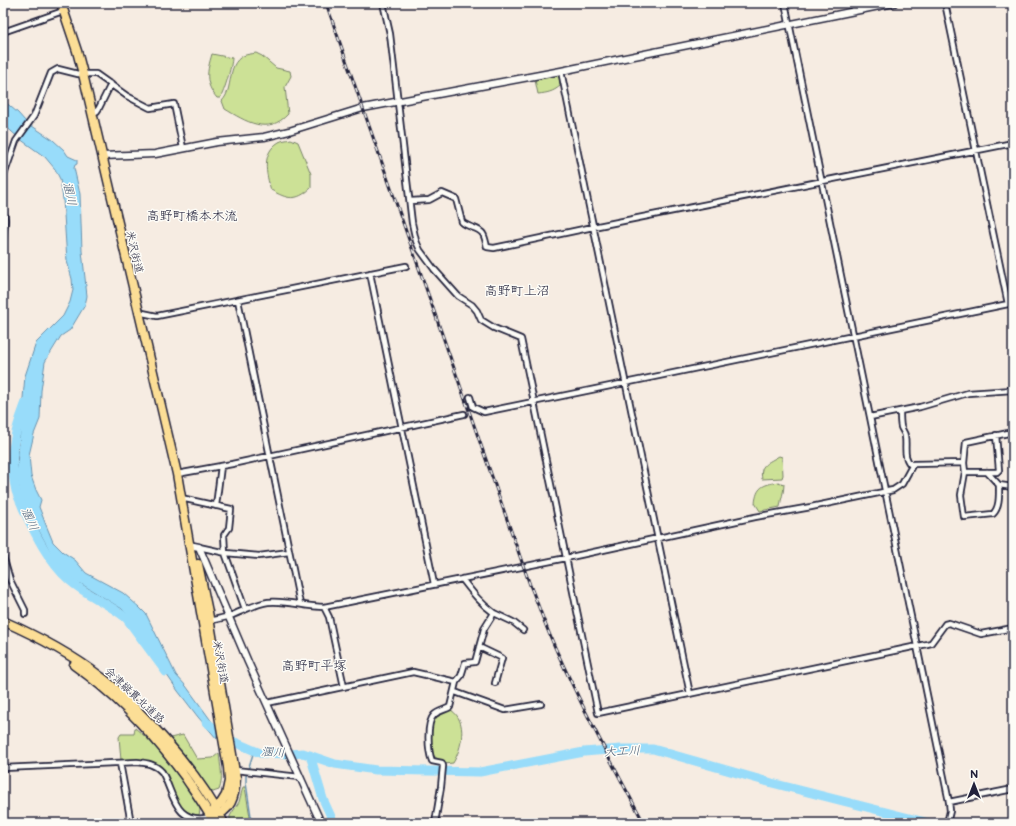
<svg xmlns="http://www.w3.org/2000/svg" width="1016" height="826" viewBox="0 0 1016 826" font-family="'Balsamiq Sans','Klee One',sans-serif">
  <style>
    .green { fill: #cce196; stroke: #778268 }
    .water { fill: #98dcfa; stroke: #6992ae }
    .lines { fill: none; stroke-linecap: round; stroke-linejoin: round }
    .stream { stroke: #6992ae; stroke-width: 1.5 }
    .river { stroke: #98dcfa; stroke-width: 9 }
    .street-casing { stroke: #22223b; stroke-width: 8 }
    .secondary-casing { stroke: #22223b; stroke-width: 9 }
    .highway-casing { stroke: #22223b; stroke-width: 11 }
    .street { stroke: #fdfcf7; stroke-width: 4.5 }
    .secondary { stroke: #fdfcf7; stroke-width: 6 }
    .highway { stroke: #fcde96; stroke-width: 8 }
    .rail-casing { stroke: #22223b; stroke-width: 3 }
    .rail { stroke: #fdfcf7; stroke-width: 1.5; stroke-dasharray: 4.5; stroke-linecap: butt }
    .labels { text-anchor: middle; stroke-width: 3; stroke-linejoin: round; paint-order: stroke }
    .street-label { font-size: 11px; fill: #22223b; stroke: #fdfcf7 }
    .water-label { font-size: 12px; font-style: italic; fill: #455a74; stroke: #fdfcf7 }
    .quarter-label { font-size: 13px; fill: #22223b; stroke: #fdfcf7 }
  </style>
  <rect width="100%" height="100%" fill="#f6ece2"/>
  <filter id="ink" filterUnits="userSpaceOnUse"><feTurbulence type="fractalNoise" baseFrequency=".025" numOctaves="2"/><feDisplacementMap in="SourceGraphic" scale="8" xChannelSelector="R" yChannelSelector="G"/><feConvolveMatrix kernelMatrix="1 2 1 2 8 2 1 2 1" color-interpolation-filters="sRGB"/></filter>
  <g filter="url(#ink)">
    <path class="green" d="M 256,53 L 262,56 L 276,68 L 290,71 L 291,76 L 285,87 L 288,114 C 268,136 245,121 225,109 L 222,101 C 234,89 226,65 243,56 C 247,54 252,54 256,53 Z
      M 212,54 L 232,58 C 232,65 224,93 220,98 L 217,98 C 204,83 207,71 212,54 Z
      M 559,74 L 560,86 C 553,92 547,93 538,94 L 535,80 Z
      M 291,139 L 298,142 L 311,174 L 311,188 C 296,202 287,199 271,190 C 266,174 261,153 279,142 C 282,140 288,140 291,139 Z
      M 779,456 L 782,457 L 783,475 L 782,478 L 762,479 C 759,464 768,463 779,456 Z
      M 778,482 L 784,484 C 784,493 781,498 780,507 L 760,511 L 755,503 C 757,487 762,485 778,482 Z
      M 451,710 C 468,721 462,748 453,763 L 444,764 L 434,756 L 427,742 L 431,720 L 440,711 Z
      M 135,728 C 161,748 181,779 199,805 L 200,810 L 199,815 L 195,817 L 189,817 C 186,813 181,809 178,805 C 170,791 170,766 150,761 C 141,759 130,760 121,760 L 119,737 L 121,734 L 134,734 Z
      M 183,735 L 197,759 L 213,758 L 219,753 C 220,766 224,778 219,790 L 213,792 L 208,790 L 194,768 L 170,738 Z
      M 243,787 L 245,787 L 251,823 L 230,823 L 230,816 L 239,802 Z"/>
    <path class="water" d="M 3,100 L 18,113 L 26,122 L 53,140 L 64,150 L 68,156 L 77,160 L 77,164 L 75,165 L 74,168 L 80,194 L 82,251 L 87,296 L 85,305 L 70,330 L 61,336 L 45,362 L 44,369 L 41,391 L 40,419 L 34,434 L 29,455 L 31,476 L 36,490 L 41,500 L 39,507 L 46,525 L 53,542 L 63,552 L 75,560 L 86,573 L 123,593 L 139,607 L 146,614 L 176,675 L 186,686 L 215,726 L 217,739 L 198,717 L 178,691 L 162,668 L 151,647 L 131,619 L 122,609 L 73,579 L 65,572 L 54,559 L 21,497 L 16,475 L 25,376 L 36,343 L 63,316 L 70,302 L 73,290 L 72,279 L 67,261 L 63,199 L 60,179 L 55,169 L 45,157 L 20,139 L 3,124 Z"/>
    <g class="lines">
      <path class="stream" d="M 252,823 L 246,783 L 246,776 L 254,751"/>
      <path class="river" d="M 26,402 C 22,413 17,425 15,437 C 11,454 12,474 16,491 C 18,497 21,503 23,508 C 35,534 48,561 69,580 C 87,596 110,604 127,619 L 166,672
        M 206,722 L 230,740 L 260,753 L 291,754 L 303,753 L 335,764 L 376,770 L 480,772 L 584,752 L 621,749 L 653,749 L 772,783 L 929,823
        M 310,755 L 323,799 L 334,823"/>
      <g class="street-casing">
        <path id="street" d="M 383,3 L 390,34 L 412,223 L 416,241 L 420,250 L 434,269 L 458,296 L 472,305 L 477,311 L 481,320 L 494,328 L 521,339 L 598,713 L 927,644 L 931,643 L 945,624 L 949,623 L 981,634 L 1013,628
          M 785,3 L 949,802 L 950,811 L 947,823
          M 853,3 L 855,11
          M 945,3 L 1008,304
          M 3,32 L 63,11
          M 561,71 L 690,694
          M 92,114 L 97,111 L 99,108 L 111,84
          M 3,178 L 16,141 L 34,116 L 51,73 L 58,69 L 78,74 L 96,74 L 127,96 L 150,108 L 174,104 L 183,148
          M 410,201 L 429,200 L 442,193 L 456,199 L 462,222 C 468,228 479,227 483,234 C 485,237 486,243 487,247 L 494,248 L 593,227 L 1013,143
          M 3,205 L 5,220 L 3,240
          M 370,273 L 434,584
          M 238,300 L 300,604
          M 138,312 L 157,316 L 406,266
          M 470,397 L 473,407 L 484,412 L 1013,303
          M 900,411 C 900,416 900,422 901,427 C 902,430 905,433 905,436 C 907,447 902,457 912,466
          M 870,417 L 920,407 L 968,393 L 1013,390
          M 1013,432 L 966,442 L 964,463 L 965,472 L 961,495 L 964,517 L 993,514 C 1000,507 999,495 999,485 L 1013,487
          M 965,472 L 997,472 L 999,470 L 996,435
          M 987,472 L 999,485
          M 177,474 L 232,464 L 464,414
          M 181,498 L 231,509 L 229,528 L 224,535 L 225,553 L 245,609
          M 216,506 L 221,466
          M 3,534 L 3,556 L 10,580 L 25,610 L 25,614
          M 199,547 L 226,553 L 259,556 L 289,552
          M 324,607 L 329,617 L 344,687
          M 494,613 L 513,622 L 523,630
          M 209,621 C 216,619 224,618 230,616 C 243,611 255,604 268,602 C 287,600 305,607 324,607 L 566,558 L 755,517 L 811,507 L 893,490 L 902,484 L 913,464 L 964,463
          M 479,647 L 502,658 L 495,683
          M 455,692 L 505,710 L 541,704
          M 267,703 L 413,672 L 456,682
          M 120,763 L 131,823
          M 3,768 L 137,762 C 147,763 155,764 162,772 C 174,793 174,826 211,817
          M 235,770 L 300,777
          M 949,802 L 1013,789
          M 435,823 L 441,787 L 443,766 L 442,763 L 432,761 C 428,751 426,723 434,715 C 438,711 445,710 450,707 L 456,682 L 461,676 L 465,663 L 475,662 L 484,629 L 494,613 C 481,604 472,592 462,579"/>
      </g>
      <g class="secondary-casing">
        <path id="secondary" d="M 102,156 L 155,154 L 217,142 L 264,137 L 289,131 L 363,108 L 561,71 L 894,3
          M 189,545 L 199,547 L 248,662 L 321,823"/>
      </g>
      <g class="highway-casing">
        <path id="highway" d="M 61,3 L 77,51 L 83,74 L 177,474 L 228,767 L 229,781 L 226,795 L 221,803 L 215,808 L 211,817
          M 198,564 L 208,612 L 236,778 C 235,796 231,813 211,817
          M 3,621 C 37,636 71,654 101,677 C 115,687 127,700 139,712 C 172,745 202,781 224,823
          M 74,665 C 118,696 153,733 185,777 C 195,792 206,807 214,823"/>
      </g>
      <use href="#street" class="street"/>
      <use href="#secondary" class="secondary"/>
      <use href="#highway" class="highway"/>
      <g class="rail-casing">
        <path id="rail" d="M 326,3 L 530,585 C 540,609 548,633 559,656 C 585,713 614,768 644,823"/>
      </g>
      <use href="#rail" class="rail"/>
    </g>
  </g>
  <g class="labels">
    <g class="street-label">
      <text transform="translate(135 252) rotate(77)" y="4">米沢街道</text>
      <text transform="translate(221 662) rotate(80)" y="4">米沢街道</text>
      <text transform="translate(135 695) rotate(43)" y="4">会津縦貫北道路</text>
    </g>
    <g class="water-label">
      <text transform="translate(70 194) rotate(78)" y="4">溷川</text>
      <text transform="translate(30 519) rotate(66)" y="4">溷川</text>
      <text transform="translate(622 751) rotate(-2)" y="4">大工川</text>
      <text transform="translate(273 752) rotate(3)" y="4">溷川</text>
    </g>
    <g class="quarter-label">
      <text x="192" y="220">高野町橋本木流</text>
      <text x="517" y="295">高野町上沼</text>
      <text x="314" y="670">高野町平塚</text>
    </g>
  </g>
  <rect width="1016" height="826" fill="none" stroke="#fdfcf7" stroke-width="16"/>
  <rect x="8" y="8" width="1000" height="810" fill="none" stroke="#22223b" stroke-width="1.5" filter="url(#ink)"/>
  <g transform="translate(974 784)" stroke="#fdfcf7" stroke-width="3" paint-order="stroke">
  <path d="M0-3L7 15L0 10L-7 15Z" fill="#22223b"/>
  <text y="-6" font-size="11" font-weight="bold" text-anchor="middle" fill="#22223b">N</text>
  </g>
</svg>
